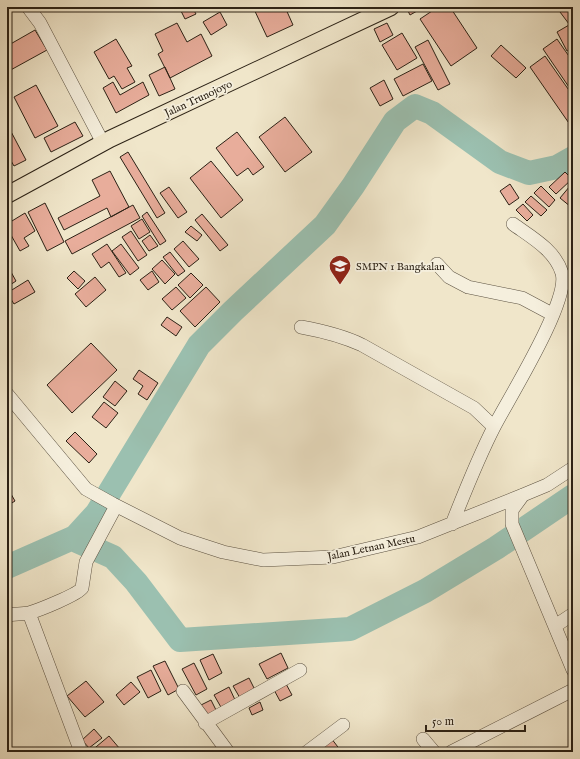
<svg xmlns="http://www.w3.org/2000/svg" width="580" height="759" viewBox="0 0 580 759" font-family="'IM FELL English',serif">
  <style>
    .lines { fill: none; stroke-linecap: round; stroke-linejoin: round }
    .river { stroke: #9bc0b0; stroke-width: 24 }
    .building { fill: #e8ad9b; stroke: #2b2115 }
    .minor-casing { stroke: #5c5242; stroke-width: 14 }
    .major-casing { stroke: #2b2115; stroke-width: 18 }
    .minor { stroke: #f5efdd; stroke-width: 13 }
    .major { stroke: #f0e6ca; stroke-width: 16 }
    .labels { text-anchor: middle; stroke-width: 3.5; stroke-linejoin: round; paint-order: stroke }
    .street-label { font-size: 11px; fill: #2b2115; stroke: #f5efdd }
    .poi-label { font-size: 11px; fill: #2b2115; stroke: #f5efdd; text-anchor: start }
  </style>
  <rect width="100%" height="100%" fill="#f0e6ca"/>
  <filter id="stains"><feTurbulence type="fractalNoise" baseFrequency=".005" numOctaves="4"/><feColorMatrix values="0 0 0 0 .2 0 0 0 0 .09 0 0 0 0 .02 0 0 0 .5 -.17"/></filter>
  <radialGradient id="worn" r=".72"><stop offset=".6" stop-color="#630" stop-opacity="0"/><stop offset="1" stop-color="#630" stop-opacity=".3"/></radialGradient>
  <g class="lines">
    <path class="river" d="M 75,537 L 77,541 L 113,557 L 136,582 L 180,640 L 350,629 L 425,591 L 496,548 L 573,496
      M 7,567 L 75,537 L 97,513 L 199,345 L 233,311 L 325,225 L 353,186 L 395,121 L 415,106 L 432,113 L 500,162 L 529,173 L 557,167 L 573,158"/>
  </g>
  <path class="building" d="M 179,7 L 192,7 L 196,14 L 185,19 Z
    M 253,7 L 285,7 L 293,25 L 267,37 Z
    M 406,7 L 424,7 L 410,15 Z
    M 438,7 L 450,7 L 477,48 L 451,66 L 420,19 Z
    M 566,7 L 571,7 L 573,10 L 573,20 L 569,24 L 560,12 Z
    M 220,12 L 227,25 L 211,35 L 203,22 Z
    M 177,23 L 187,42 L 201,34 L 212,56 L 170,78 L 158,54 L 163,51 L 155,34 Z
    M 387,23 L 393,35 L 380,42 L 374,29 Z
    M 569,25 L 573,32 L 573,48 L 567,51 L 557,32 Z
    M 35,30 L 47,50 L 7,72 L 7,46 Z
    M 402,33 L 417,58 L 397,70 L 382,45 Z
    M 116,39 L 132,66 L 127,68 L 135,82 L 122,89 L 114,76 L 109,79 L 94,52 Z
    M 557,39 L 573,62 L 573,93 L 543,49 Z
    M 428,40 L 450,84 L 438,90 L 415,47 Z
    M 501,45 L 526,68 L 516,78 L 491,56 Z
    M 545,56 L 573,96 L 573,129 L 530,67 Z
    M 423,64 L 432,81 L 403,96 L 394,79 Z
    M 165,67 L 175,89 L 159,96 L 149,75 Z
    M 384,80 L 393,99 L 380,106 L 370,88 Z
    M 113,82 L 120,95 L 143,82 L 149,95 L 116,113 L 103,88 Z
    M 36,85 L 58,126 L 35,138 L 14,97 Z
    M 285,117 L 312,152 L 285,172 L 259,137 Z
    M 75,122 L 83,136 L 51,152 L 44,138 Z
    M 7,124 L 26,160 L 14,166 L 7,154 Z
    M 237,132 L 264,167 L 253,175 L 248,168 L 237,176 L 216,148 Z
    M 128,152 L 165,213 L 157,218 L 120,157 Z
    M 211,161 L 243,200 L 221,218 L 190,178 Z
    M 110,171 L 129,207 L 111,217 L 107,208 L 64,230 L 58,218 L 100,196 L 92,180 Z
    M 565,172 L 572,179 L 556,194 L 549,187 Z
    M 510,184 L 519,198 L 509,205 L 500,191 Z
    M 541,186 L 555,200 L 549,207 L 534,193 Z
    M 570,186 L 573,188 L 573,204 L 571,207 L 560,198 Z
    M 169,187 L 187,212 L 178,218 L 160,193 Z
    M 531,196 L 547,210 L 541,216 L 525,202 Z
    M 45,203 L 64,242 L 47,251 L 28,212 Z
    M 523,204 L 533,215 L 527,221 L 516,210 Z
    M 133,205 L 140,218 L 72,254 L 65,241 Z
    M 147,212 L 166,241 L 160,245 L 142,216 Z
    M 25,213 L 35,231 L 24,238 L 29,246 L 20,251 L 7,228 L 7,224 Z
    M 202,214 L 228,245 L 220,251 L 195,220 Z
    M 142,219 L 150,232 L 139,239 L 131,226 Z
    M 191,226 L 202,235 L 197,241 L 185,232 Z
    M 131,231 L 147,255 L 138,261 L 122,237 Z
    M 150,235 L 158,246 L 149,251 L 142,241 Z
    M 183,241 L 199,259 L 189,267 L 174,249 Z
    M 107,244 L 126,273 L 119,277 L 109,262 L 101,268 L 92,254 Z
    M 121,244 L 139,268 L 130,275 L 112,251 Z
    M 170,252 L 185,271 L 178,276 L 163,257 Z
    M 162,260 L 175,274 L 165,284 L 152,269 Z
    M 74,271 L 85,281 L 78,289 L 67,278 Z
    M 152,271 L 159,282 L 148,290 L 140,280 Z
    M 11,272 L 16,281 L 7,287 L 7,275 Z
    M 191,273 L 203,285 L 190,298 L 178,285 Z
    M 95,277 L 106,290 L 86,307 L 75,294 Z
    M 28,280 L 35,292 L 14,304 L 7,293 Z
    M 176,287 L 186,298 L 172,310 L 162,299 Z
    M 206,287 L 220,302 L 195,327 L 180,311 Z
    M 167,317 L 182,327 L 176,336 L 161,325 Z
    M 91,343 L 117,370 L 72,413 L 47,385 Z
    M 139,370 L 158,383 L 147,400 L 138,394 L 143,386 L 133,379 Z
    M 115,381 L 127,391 L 115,406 L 103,397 Z
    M 104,402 L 118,413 L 106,428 L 92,417 Z
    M 75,432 L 97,454 L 89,463 L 66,441 Z
    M 7,487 L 15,501 L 7,506 Z
    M 281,653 L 288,668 L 267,679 L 259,664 Z
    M 213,654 L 222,673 L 209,680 L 200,660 Z
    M 165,661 L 179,689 L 168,695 L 153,666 Z
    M 194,663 L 207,689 L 196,695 L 182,669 Z
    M 151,670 L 161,691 L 148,698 L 137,677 Z
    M 249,678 L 255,690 L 240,698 L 233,686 Z
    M 86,681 L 104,702 L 85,717 L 67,696 Z
    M 131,682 L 140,692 L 124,705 L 116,695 Z
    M 285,682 L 292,695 L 280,701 L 273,688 Z
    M 229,687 L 236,702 L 222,709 L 214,695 Z
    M 211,700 L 217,712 L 205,718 L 199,706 Z
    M 260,702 L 263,710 L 252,715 L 249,708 Z
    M 94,729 L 102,738 L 89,748 L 82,740 Z
    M 109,736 L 120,749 L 116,752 L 90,752 Z
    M 331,738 L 341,751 L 314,752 Z"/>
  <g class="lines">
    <g class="minor-casing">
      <path id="minor" d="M 28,7 L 40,23 L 103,143
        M 437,264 L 449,277 L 468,287 L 522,298 L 552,314
        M 301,327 C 323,331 343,336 362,345 L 474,408 L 494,427
        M 7,394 L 86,489 L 113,504 L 180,538 L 223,552 L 263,560 L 333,557 L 418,537 L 523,495 L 547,485 L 573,468
        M 523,495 L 512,510 L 512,524 L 573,670
        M 452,524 C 465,491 478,458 494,427 C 509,398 570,301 562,273 C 555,250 531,237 513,224
        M 29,613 L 81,752
        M 7,615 C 14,614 22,614 29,613 C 39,610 77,595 82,588 L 86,562 L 116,506
        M 555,626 L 573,614
        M 183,691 L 228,752
        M 205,723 L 300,670
        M 423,739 L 434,752
        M 307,752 L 343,725
        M 451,752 L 573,690"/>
    </g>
    <g class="major-casing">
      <path id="major" d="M 7,195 L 110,139 L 391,7"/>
    </g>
    <use href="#minor" class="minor"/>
    <use href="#major" class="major"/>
  </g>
  <defs>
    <g id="school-pin" transform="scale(1.15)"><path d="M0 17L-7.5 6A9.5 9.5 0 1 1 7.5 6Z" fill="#8f2418" stroke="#f5efdd"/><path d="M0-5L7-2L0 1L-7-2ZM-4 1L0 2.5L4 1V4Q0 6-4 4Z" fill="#fff"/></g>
  </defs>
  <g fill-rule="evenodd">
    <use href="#school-pin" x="340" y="266"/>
  </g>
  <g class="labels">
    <g class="street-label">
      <text transform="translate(198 98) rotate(-25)" y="4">Jalan Trunojoyo</text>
      <text transform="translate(371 547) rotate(-12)" y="4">Jalan Letnan Mestu</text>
    </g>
    <g class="poi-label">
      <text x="356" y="270">SMPN 1 Bangkalan</text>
    </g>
  </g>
  <rect width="580" height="759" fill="none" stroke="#f0e6ca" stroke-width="24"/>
  <rect x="8" y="8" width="564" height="743" fill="none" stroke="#2b2115" stroke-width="2"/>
  <rect x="12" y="12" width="556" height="735" fill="none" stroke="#2b2115"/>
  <path d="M426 725v6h99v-6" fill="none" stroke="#2b2115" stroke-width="2"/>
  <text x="432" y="725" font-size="12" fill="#2b2115" stroke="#f5efdd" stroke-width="3" paint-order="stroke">50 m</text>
  <rect width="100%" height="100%" filter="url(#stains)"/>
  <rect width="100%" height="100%" fill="url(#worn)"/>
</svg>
